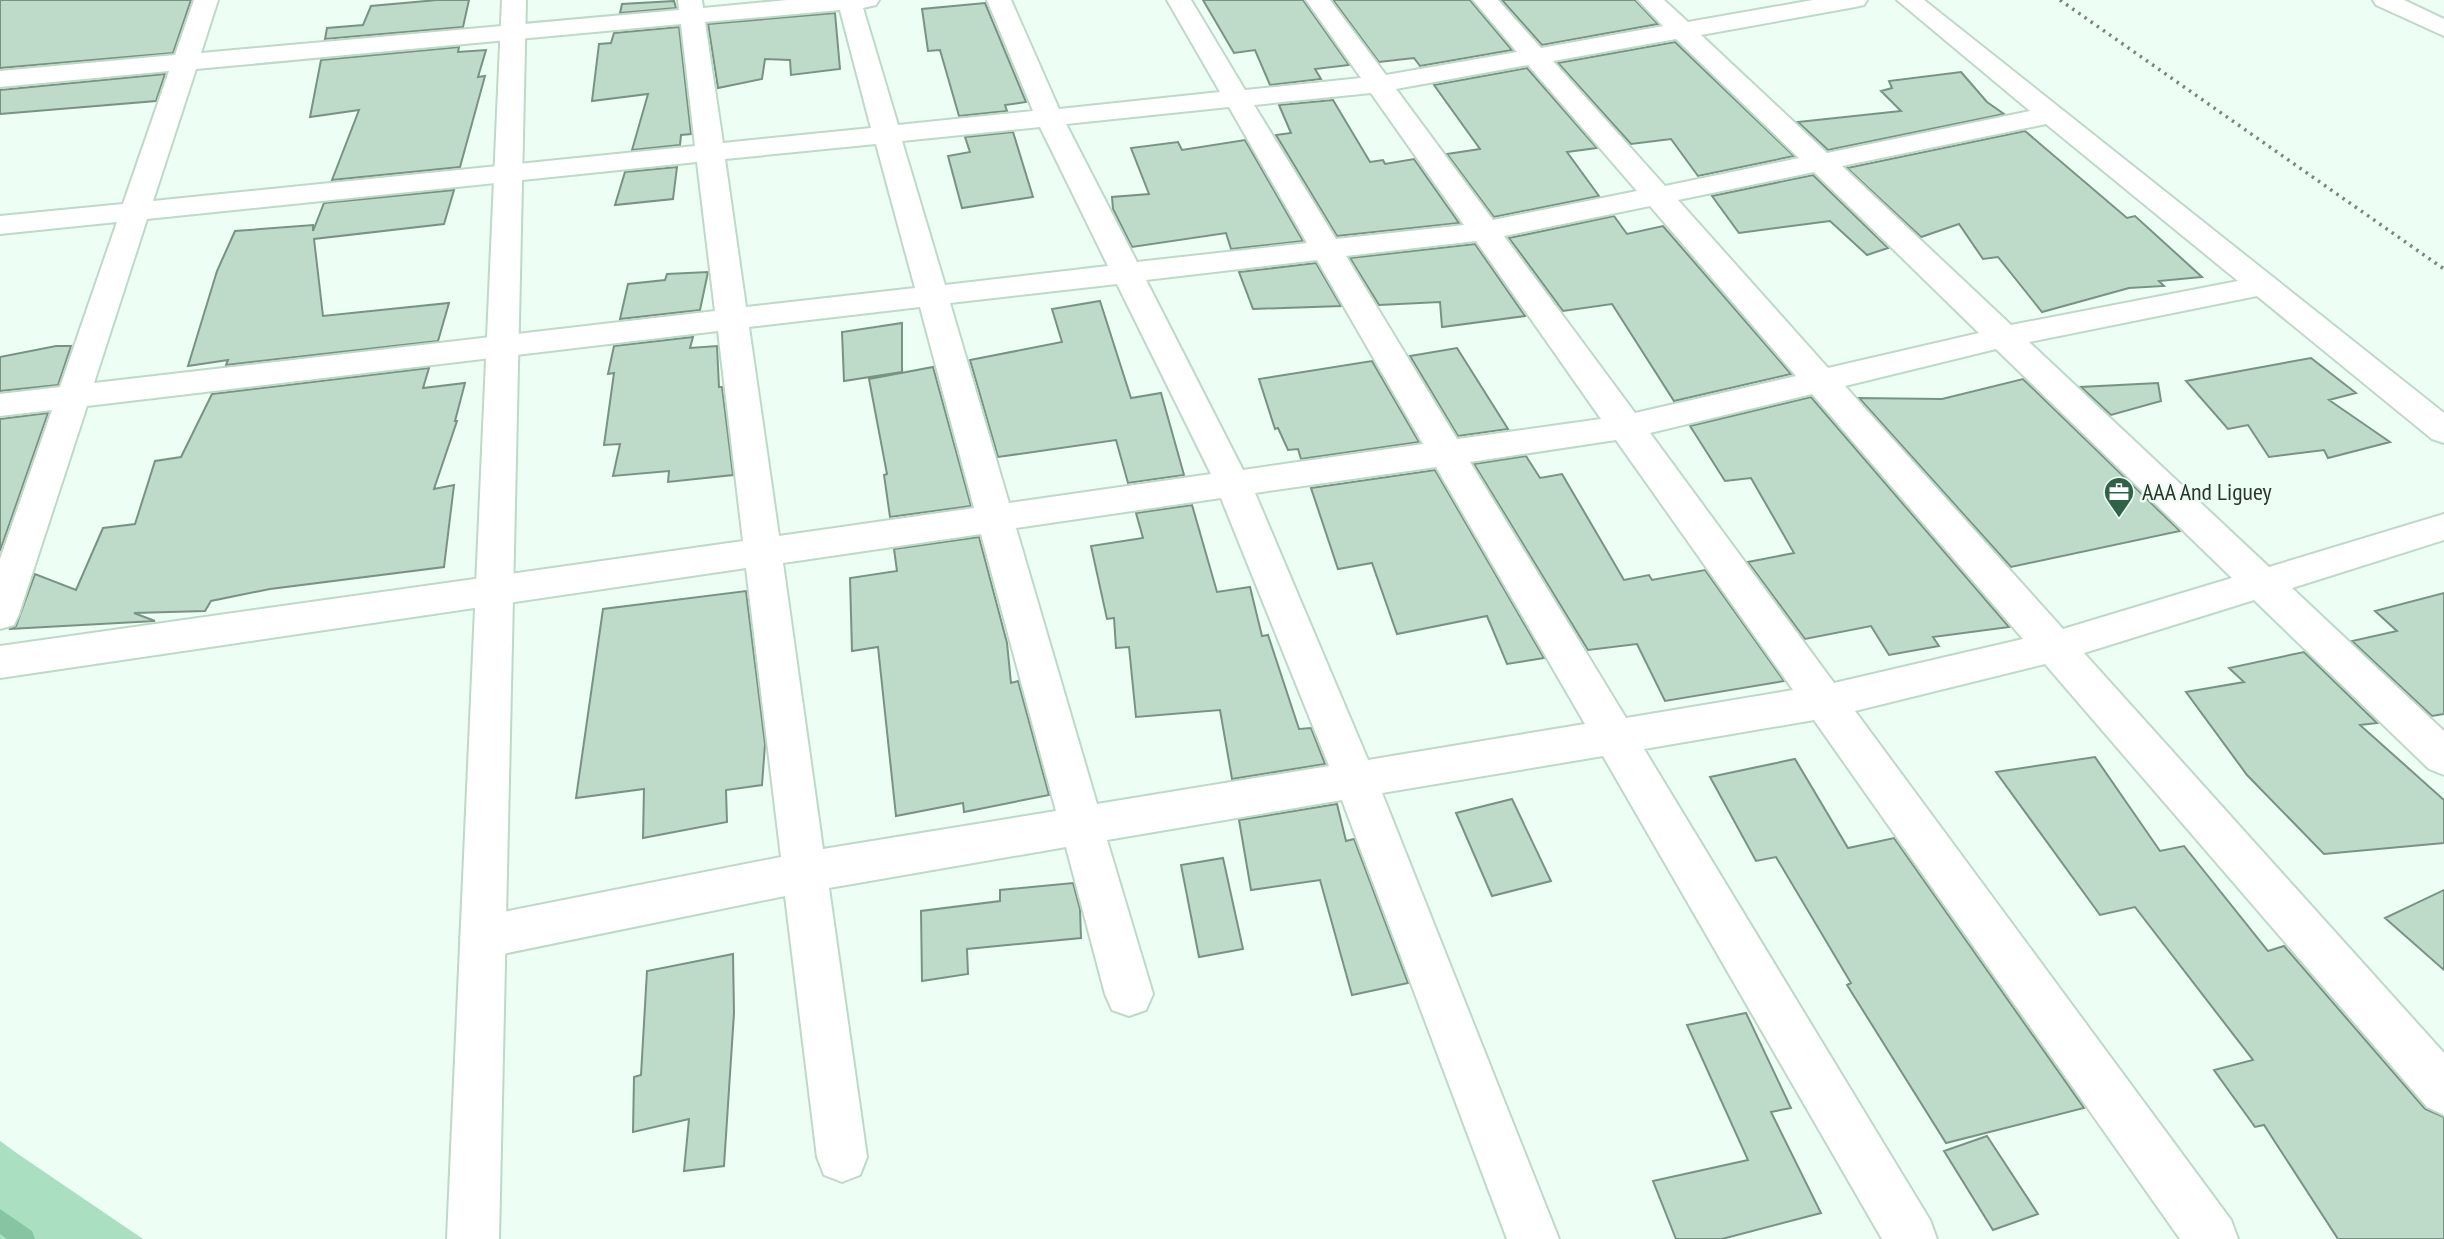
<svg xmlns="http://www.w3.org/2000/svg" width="2444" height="1239" viewBox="0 0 2444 1239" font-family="'PT Sans Narrow',sans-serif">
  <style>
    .green { fill: #aae0c1 }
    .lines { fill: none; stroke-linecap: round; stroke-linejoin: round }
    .stream { fill: #87c4a1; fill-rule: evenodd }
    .building { fill: #bedac9; stroke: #789383; stroke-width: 2 }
    .street-casing { stroke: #bdd9c8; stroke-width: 4 }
    .secondary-casing { stroke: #bdd9c8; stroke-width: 4 }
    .highway-casing { stroke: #bdd9c8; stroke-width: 4 }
    .street { fill: #fff; fill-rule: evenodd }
    .secondary { fill: #fff; fill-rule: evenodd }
    .highway { fill: #fff; fill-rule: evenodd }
    .rail { stroke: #79867e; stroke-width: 3.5; stroke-dasharray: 2.5 5; stroke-linecap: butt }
    .labels { text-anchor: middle; stroke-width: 5; stroke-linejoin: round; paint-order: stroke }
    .poi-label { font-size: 24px; fill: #29342d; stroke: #edfef4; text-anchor: start }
  </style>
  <rect width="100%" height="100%" fill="#edfef4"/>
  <path class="green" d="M 0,1141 L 18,1154 L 143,1239 L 0,1239 Z"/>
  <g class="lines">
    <path class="stream" d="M 0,1209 L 32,1231 L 35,1239 L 7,1239 L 0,1234 Z"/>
  </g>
  <path class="building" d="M 0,0 L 191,0 L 173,53 L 0,68 Z
    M 437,0 L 469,0 L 463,27 L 325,39 L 327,28 L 363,25 L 371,6 Z
    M 1203,0 L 1303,0 L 1349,65 L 1315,69 L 1321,79 L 1270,85 L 1255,50 L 1234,53 Z
    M 1333,0 L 1470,0 L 1512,50 L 1420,66 L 1414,58 L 1379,62 Z
    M 1502,0 L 1635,0 L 1658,24 L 1542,45 Z
    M 674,1 L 676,8 L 620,13 L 622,4 Z
    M 985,3 L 1026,102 L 1005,105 L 1007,111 L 959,116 L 940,50 L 928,51 L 922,9 Z
    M 835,13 L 840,69 L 791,75 L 790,60 L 765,59 L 762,79 L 718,88 L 708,24 Z
    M 679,27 L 691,134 L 681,135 L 680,145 L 632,150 L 648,94 L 592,101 L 599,44 L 611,43 L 614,33 Z
    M 1675,42 L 1794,156 L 1698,176 L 1671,139 L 1631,144 L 1558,63 Z
    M 459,47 L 458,52 L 486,50 L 478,77 L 485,76 L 460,167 L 332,180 L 359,110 L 310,117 L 321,60 Z
    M 1527,68 L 1597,148 L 1567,152 L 1599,196 L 1494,217 L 1447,154 L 1480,149 L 1434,85 Z
    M 1961,72 L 1987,102 L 2004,114 L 1828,150 L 1798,122 L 1901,111 L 1881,91 L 1892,88 L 1889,81 Z
    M 165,74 L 156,101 L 0,114 L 0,90 Z
    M 1333,100 L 1370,162 L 1383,160 L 1385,164 L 1414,159 L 1459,223 L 1337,236 L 1276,135 L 1291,133 L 1279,105 Z
    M 2025,131 L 2127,218 L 2135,216 L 2202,277 L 2159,281 L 2164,286 L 2129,288 L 2042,312 L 1998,257 L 1983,259 L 1959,224 L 1921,237 L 1847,168 Z
    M 1013,132 L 1033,197 L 962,208 L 948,156 L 970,152 L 965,137 Z
    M 1245,140 L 1303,241 L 1231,249 L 1226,233 L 1132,247 L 1113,209 L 1112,197 L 1149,194 L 1131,148 L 1178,142 L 1182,150 Z
    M 677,167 L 673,199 L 615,205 L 625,172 Z
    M 1813,175 L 1888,248 L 1867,255 L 1830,221 L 1739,233 L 1712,196 Z
    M 454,190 L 444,224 L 314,239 L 323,316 L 449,303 L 438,341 L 226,365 L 228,360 L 188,366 L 217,271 L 235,231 L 313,225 L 313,231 L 324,203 Z
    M 1614,216 L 1627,234 L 1663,226 L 1791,374 L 1674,401 L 1612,304 L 1563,311 L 1509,238 Z
    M 1475,244 L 1525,316 L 1442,327 L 1440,302 L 1379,305 L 1350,258 Z
    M 1316,263 L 1341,306 L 1253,309 L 1239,272 Z
    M 708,272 L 700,310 L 620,319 L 628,284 L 665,280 L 667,274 Z
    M 1100,301 L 1131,398 L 1161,393 L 1184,475 L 1128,483 L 1116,440 L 998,457 L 970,360 L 1062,342 L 1052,309 Z
    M 902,323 L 902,372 L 844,381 L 842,332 Z
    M 693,337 L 690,348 L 717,346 L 719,387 L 722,387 L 733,475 L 668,482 L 669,471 L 613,476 L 620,444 L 604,445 L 614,373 L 608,374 L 614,346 Z
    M 56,346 L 71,346 L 58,385 L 0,391 L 0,357 Z
    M 1457,348 L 1508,429 L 1458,436 L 1410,356 Z
    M 2311,358 L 2356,393 L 2329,400 L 2390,442 L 2328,458 L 2324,450 L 2269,457 L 2248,425 L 2228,429 L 2186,381 Z
    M 1372,361 L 1419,442 L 1301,459 L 1298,449 L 1288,450 L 1278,428 L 1275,429 L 1259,379 Z
    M 933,367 L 971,506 L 890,517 L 884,475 L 887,474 L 869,379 Z
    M 429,368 L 423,388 L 465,383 L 455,421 L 457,421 L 434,489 L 454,485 L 444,567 L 270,589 L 211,601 L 205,611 L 134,613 L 155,621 L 9,629 L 16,626 L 35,574 L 76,590 L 103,528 L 135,524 L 155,461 L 181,457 L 212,394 Z
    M 2023,379 L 2180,531 L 2011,567 L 1859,398 L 1942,399 Z
    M 2158,383 L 2161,401 L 2111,415 L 2081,387 Z
    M 1811,397 L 2009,627 L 1933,637 L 1939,646 L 1889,655 L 1871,626 L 1805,639 L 1748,562 L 1794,553 L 1751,478 L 1725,481 L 1690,426 Z
    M 48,413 L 0,551 L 0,419 Z
    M 1526,456 L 1540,478 L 1562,474 L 1624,580 L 1649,575 L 1652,580 L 1705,570 L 1784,681 L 1665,701 L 1637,644 L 1588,650 L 1474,464 Z
    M 1435,470 L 1544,658 L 1507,664 L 1487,616 L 1397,634 L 1372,563 L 1338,569 L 1311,488 Z
    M 1192,505 L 1217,592 L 1250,587 L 1262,636 L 1268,635 L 1299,729 L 1311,728 L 1325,764 L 1232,779 L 1220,710 L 1136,717 L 1129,647 L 1116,648 L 1114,618 L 1107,619 L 1091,546 L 1143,538 L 1136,513 Z
    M 979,537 L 1007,643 L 1011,683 L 1018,681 L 1049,795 L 964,812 L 963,803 L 896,816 L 878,647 L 852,651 L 850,578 L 897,571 L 894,549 Z
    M 746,591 L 765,744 L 762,785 L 726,790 L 727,822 L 643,838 L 644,789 L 576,798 L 603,609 Z
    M 2444,593 L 2444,714 L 2432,716 L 2352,641 L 2397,631 L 2375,611 Z
    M 2304,652 L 2377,723 L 2360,725 L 2444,800 L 2444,843 L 2324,854 L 2247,775 L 2186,692 L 2244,682 L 2229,668 Z
    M 2095,757 L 2160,851 L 2184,846 L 2268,951 L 2284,946 L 2425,1109 L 2444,1117 L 2444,1239 L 2338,1239 L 2264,1125 L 2255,1127 L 2214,1070 L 2253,1060 L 2135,907 L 2100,915 L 1996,772 Z
    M 1795,759 L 1848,848 L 1894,838 L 2084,1108 L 1946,1143 L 1847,985 L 1851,983 L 1776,857 L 1756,861 L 1710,777 Z
    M 1512,799 L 1551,881 L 1492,896 L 1456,813 Z
    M 1337,804 L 1346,841 L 1354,839 L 1408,983 L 1352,995 L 1320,880 L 1251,890 L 1239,820 Z
    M 1223,858 L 1243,949 L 1199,957 L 1181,865 Z
    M 1073,883 L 1080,909 L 1081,938 L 967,949 L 968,974 L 922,981 L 921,911 L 1000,901 L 1000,890 Z
    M 2444,890 L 2444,970 L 2385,918 Z
    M 733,954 L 734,1013 L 724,1166 L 684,1171 L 689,1119 L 633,1132 L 634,1077 L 641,1075 L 647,971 Z
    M 1746,1013 L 1791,1108 L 1771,1112 L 1821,1213 L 1722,1239 L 1676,1239 L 1653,1181 L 1748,1160 L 1687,1025 Z
    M 1987,1136 L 2038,1214 L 1993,1230 L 1944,1151 Z"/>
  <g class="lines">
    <g class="street-casing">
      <path id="street" d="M 194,0 L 218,0 L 201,53 L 679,10 L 678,0 L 702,0 L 703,8 L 787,0 L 879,0 L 876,5 L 863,8 L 898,125 L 1033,111 L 987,0 L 1011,0 L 1059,109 L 1220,92 L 1167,0 L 1191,0 L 1245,90 L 1361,78 L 1306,0 L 1330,0 L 1386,75 L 1517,52 L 1473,0 L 1498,0 L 1541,48 L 1663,26 L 1638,0 L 1664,0 L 1688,22 L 1813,0 L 1867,0 L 1864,5 L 1855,7 L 1701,35 L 1827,153 L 2030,111 L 1897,0 L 1924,0 L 2444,413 L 2444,443 L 2432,439 L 2257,296 L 2029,342 L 2269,567 L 2444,514 L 2444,540 L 2292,588 L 2444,731 L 2444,775 L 2429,769 L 2254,600 L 2084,653 L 2444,1053 L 2444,1115 L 2427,1107 L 2045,664 L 1855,711 L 2231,1220 L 2238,1239 L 2180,1239 L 1814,720 L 1644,749 L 1930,1220 L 1937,1239 L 1882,1239 L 1603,756 L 1382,793 L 1559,1239 L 1507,1239 L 1342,800 L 1107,840 L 1153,994 L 1146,1010 L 1129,1016 L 1112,1010 L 1105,994 L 1066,847 L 829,888 L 867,1157 L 860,1175 L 842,1182 L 824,1175 L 817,1157 L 785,896 L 483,958 L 467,952 L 460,937 L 467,922 L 483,916 L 781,857 L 746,568 L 0,678 L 0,646 L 743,541 L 718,331 L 87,406 L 19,614 L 14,625 L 0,629 L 0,559 L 52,410 L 0,416 L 0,394 L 60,387 L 117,222 L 0,234 L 0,216 L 123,204 L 169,71 L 0,87 L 0,71 L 175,55 ZM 840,10 L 871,128 L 723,143 L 705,22 ZM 681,24 L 695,146 L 153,201 L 196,69 ZM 1676,39 L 1799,158 L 1665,186 L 1553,61 ZM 1528,65 L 1637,191 L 1493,220 L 1396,89 ZM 1371,93 L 1464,225 L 1336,239 L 1254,105 ZM 1229,107 L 1307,243 L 1137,262 L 1066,124 ZM 2046,124 L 2238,281 L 2011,325 L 1842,166 ZM 1040,127 L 1108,266 L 945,285 L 902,141 ZM 876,144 L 915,288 L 746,307 L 725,159 ZM 697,162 L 715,311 L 94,383 L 147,219 ZM 1814,172 L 1979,333 L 1828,368 L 1678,200 ZM 1650,206 L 1796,376 L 1635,413 L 1504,236 ZM 1476,241 L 1601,419 L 1457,439 L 1346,256 ZM 1317,260 L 1423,444 L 1243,470 L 1146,280 ZM 1117,284 L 1211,474 L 1009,503 L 950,303 ZM 920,307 L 974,508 L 779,536 L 749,327 ZM 1996,349 L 2232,578 L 2063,629 L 1845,386 ZM 1812,394 L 2023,639 L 1834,683 L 1650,433 ZM 1616,440 L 1793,690 L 1626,718 L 1470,462 ZM 1436,467 L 1585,724 L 1368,760 L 1255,493 ZM 1221,498 L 1329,766 L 1097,804 L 1016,528 ZM 981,534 L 1056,811 L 823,849 L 783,563 Z"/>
    </g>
    <g class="secondary-casing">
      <path id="secondary" d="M 502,0 L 526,0 L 499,1239 L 447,1239 Z"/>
    </g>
    <g class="highway-casing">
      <path id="highway" d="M 2373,0 L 2404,0 L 2444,19 L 2444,36 L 2376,5 Z"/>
    </g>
    <use href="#street" class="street"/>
    <use href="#secondary" class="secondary"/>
    <use href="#highway" class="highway"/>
    <path class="rail" d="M 2060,0 L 2444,269"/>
  </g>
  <defs>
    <g id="office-pin" transform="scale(1.575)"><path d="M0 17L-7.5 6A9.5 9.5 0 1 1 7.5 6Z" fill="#2f6348" stroke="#edfef4"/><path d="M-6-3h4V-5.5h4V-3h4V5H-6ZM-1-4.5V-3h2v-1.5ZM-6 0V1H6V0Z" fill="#fff"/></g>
  </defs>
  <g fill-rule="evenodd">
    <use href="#office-pin" x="2119" y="492"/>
  </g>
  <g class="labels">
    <g class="poi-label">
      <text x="2142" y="500">AAA And Liguey</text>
    </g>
  </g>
</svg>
